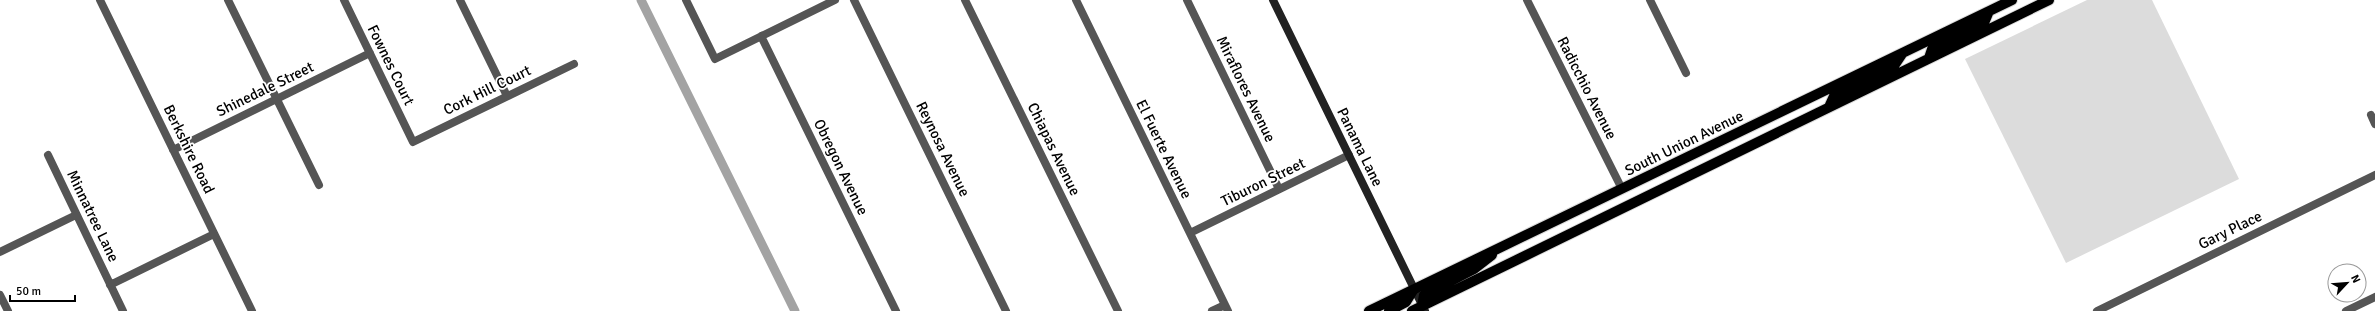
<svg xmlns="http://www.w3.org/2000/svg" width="2375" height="311" viewBox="0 0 2375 311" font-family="Signika,sans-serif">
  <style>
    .green { fill: #dcdcdc }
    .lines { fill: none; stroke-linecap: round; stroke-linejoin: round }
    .canal { stroke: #a3a3a3; stroke-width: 9 }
    .primary-casing { stroke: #dbdbdb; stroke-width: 12 }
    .minor { stroke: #555; stroke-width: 8 }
    .secondary { stroke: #222; stroke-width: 8 }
    .primary { stroke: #000; stroke-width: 10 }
    .labels { text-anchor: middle; stroke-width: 3.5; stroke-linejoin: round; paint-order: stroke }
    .street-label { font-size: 15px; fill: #000; stroke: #fff }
  </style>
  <rect width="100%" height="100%" fill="#fff"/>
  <path class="green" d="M 2087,0 L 2152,0 L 2239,179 L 2066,263 L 1965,59 Z"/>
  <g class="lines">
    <path class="canal" d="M 641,0 L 795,311"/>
    <g class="primary-casing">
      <path id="primary" d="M 1929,58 L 1932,49 L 1984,23 L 1989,11
        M 1829,107 L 1834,96 L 1894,66 L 1902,54
        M 1422,306 L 1424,295 L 1431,291 L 1474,269 L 1492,255
        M 1369,311 L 2012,0
        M 1389,311 L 1406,302 L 1414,289
        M 1412,311 L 2049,0"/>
    </g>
    <path class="minor" d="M 100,0 L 252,311
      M 228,0 L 319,185
      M 344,0 L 413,142 L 574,64
      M 460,0 L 507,96
      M 686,0 L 715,59 L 835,0
      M 854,0 L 1006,311
      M 965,0 L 1118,311
      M 1076,0 L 1228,311
      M 1187,0 L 1279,189
      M 1527,0 L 1622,189
      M 1650,0 L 1686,73
      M 761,36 L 896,311
      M 2371,115 L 2375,124
      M 173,150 L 370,53
      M 48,155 L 123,311
      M 1190,233 L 1349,155
      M 0,252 L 76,215
      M 110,285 L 214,234
      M 0,295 L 8,311
      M 1212,311 L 1225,305
      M 2097,311 L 2375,175
      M 2346,311 L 2375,297"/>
    <path class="secondary" d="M 1273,0 L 1425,311"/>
    <use href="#primary" class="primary"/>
  </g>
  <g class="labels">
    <g class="street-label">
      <text transform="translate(391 65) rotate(64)" y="5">Fownes Court</text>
      <text transform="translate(1587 88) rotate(63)" y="5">Radicchio Avenue</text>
      <text transform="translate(265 89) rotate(-26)" y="5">Shinedale Street</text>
      <text transform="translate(1246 89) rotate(64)" y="5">Miraflores Avenue</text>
      <text transform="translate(487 90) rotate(-26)" y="5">Cork Hill Court</text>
      <text transform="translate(1684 143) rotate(-26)" y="5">South Union Avenue</text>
      <text transform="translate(1360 147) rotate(64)" y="5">Panama Lane</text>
      <text transform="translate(189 149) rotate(64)" y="5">Berkshire Road</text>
      <text transform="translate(943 149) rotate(64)" y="5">Reynosa Avenue</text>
      <text transform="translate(1054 149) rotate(64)" y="5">Chiapas Avenue</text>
      <text transform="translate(1164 149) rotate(64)" y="5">El Fuerte Avenue</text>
      <text transform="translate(841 167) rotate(64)" y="5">Obregon Avenue</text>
      <text transform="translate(1263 182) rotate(-26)" y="5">Tiburon Street</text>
      <text transform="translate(93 216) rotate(64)" y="5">Minnatree Lane</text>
      <text transform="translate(2230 230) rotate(-26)" y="5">Gary Place</text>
    </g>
  </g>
  <g transform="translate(2347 283) rotate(64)"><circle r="19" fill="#ffffff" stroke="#999999"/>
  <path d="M0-3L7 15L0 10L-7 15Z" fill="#000000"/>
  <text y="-6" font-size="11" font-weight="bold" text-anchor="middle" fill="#000000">N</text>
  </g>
  <path d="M10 295v6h65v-6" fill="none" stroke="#000000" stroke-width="2"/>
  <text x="16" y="295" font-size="12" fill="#000000" stroke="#ffffff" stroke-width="3" paint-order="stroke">50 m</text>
</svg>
